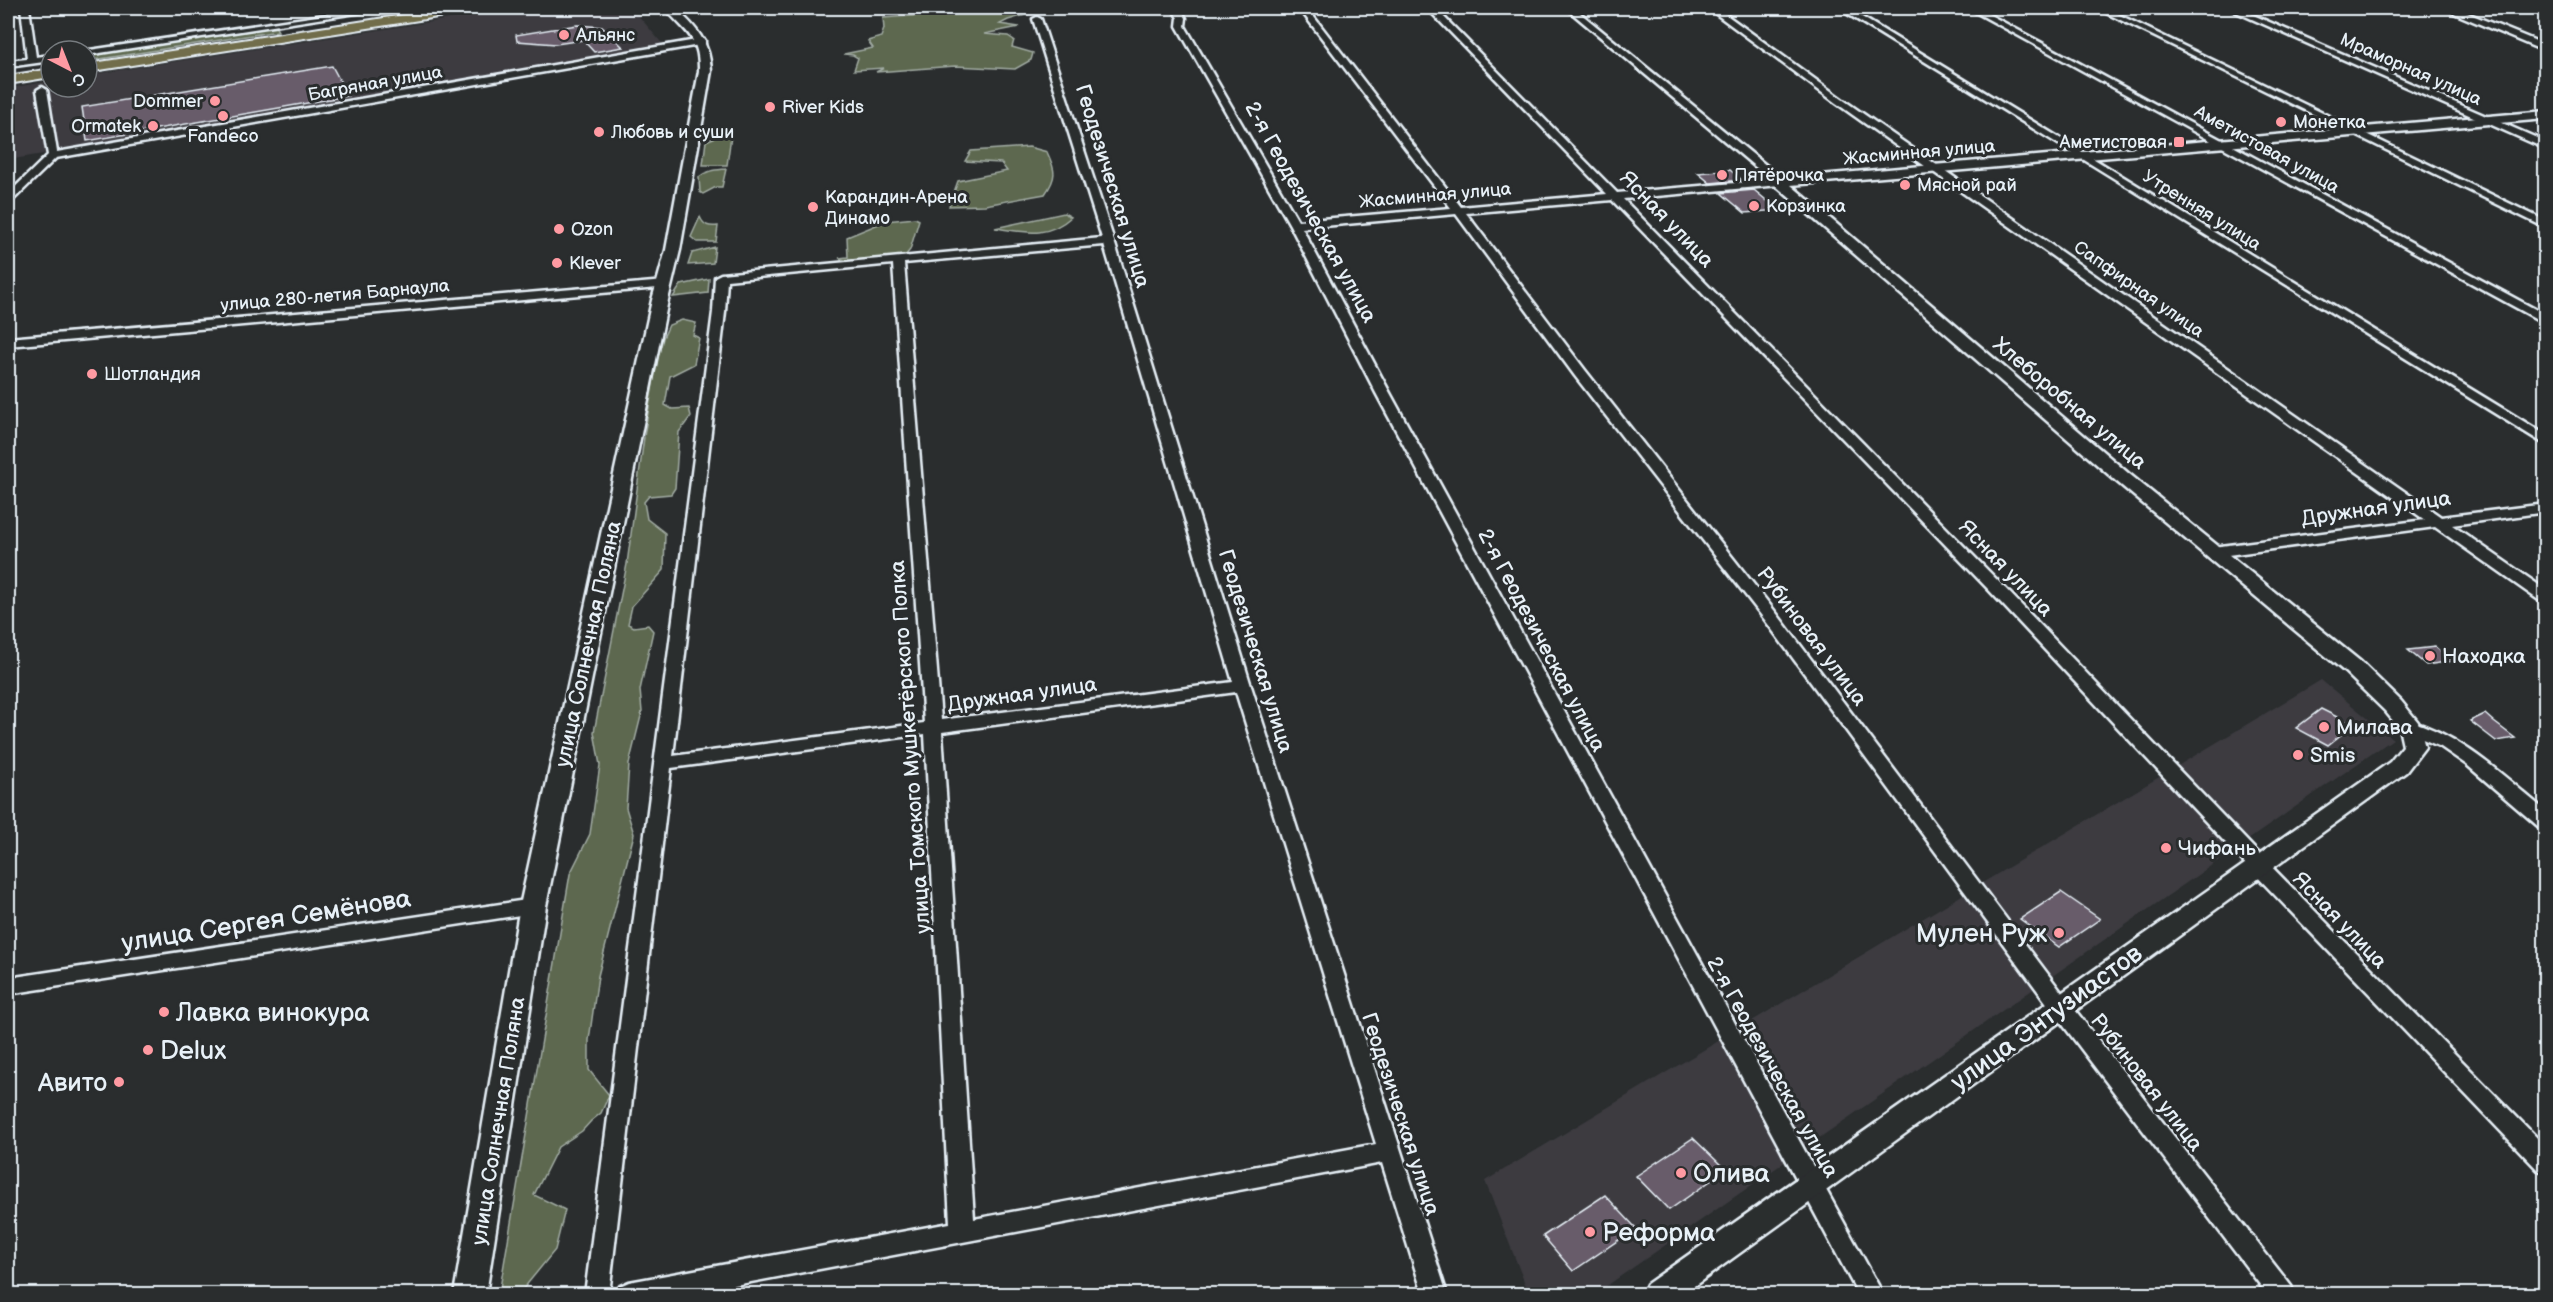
<svg xmlns="http://www.w3.org/2000/svg" width="2553" height="1302" viewBox="0 0 2553 1302" font-family="'Balsamiq Sans',sans-serif">
  <style>
    .built { fill: #3c3b40 }
    .green { fill: #5d684f; stroke: #a2aca4; stroke-width: 1.5 }
    .building { fill: #675b6a; stroke: #e8f1f8; stroke-width: 1.5 }
    .lines { fill: none; stroke-linecap: round; stroke-linejoin: round }
    .minor-casing { stroke: #e8f1f8; stroke-width: 5 }
    .tertiary-casing { stroke: #e8f1f8; stroke-width: 5 }
    .primary-casing { stroke: #e8f1f8; stroke-width: 4 }
    .minor { fill: #2a2d2e; fill-rule: evenodd }
    .tertiary { fill: #2a2d2e; fill-rule: evenodd }
    .primary { fill: #716d4b; fill-rule: evenodd }
    .poi-dot { fill: #ff9aa2; stroke: #2a2d2e; stroke-width: 2 }
    .labels { text-anchor: middle; stroke-width: 6; stroke-linejoin: round; paint-order: stroke }
    .far-poi-label { font-size: 18px; fill: #e8f1f8; stroke: #2a2d2e; text-anchor: start }
    .far-street-label { font-size: 18px; fill: #e8f1f8; stroke: #2a2d2e }
    .street-label { font-size: 21px; fill: #e8f1f8; stroke: #2a2d2e }
    .poi-label { font-size: 21px; fill: #e8f1f8; stroke: #2a2d2e; text-anchor: start }
    .near-street-label { font-size: 26px; fill: #e8f1f8; stroke: #2a2d2e }
    .near-poi-label { font-size: 26px; fill: #e8f1f8; stroke: #2a2d2e; text-anchor: start }
  </style>
  <rect width="100%" height="100%" fill="#2a2d2e"/>
  <filter id="ink" filterUnits="userSpaceOnUse"><feTurbulence type="fractalNoise" baseFrequency=".0167" numOctaves="2"/><feDisplacementMap in="SourceGraphic" scale="12" xChannelSelector="R" yChannelSelector="G"/><feConvolveMatrix kernelMatrix="1 2 1 2 8 2 1 2 1" color-interpolation-filters="sRGB"/></filter>
  <g filter="url(#ink)">
    <path class="built" d="M 521,8 L 632,8 L 665,47 L 8,160 L 8,88 L 51,81 L 51,87 L 87,87 L 87,75 Z
      M 2321,680 L 2393,739 L 1595,1294 L 1529,1294 L 1485,1181 Z"/>
    <path class="green" d="M 1009,8 L 1031,10 L 1032,13 L 1008,20 L 1000,24 L 1019,27 L 984,34 L 1008,36 L 1014,40 L 1012,47 L 1033,53 L 1031,60 L 1015,69 L 955,66 L 876,72 L 884,68 L 854,70 L 858,58 L 853,55 L 844,54 L 873,48 L 868,41 L 881,37 L 884,29 L 883,18 Z
      M 275,26 L 278,31 L 87,61 L 87,55 Z
      M 731,136 L 727,165 L 703,165 L 706,141 L 716,137 Z
      M 1029,147 L 1047,152 C 1056,171 1057,177 1045,194 L 985,205 L 949,206 L 958,181 L 1007,171 L 1001,163 L 965,161 L 971,151 Z
      M 726,169 L 722,187 L 716,187 L 703,194 L 700,192 L 699,177 C 707,170 716,170 726,169 Z
      M 1064,213 L 1071,217 C 1047,239 1024,232 995,228 Z
      M 700,217 C 704,226 709,227 718,226 L 716,242 L 697,242 L 691,237 Z
      M 915,218 L 919,220 L 910,250 L 905,256 L 847,261 L 839,258 L 848,257 L 847,237 L 886,221 Z
      M 715,247 L 713,263 L 688,265 L 692,253 Z
      M 709,279 L 708,293 L 673,297 L 681,285 Z
      M 682,320 L 696,323 L 693,335 L 699,338 L 694,364 L 670,376 L 665,405 L 672,409 L 689,408 L 691,416 L 679,432 L 675,488 L 671,494 L 649,496 L 644,502 L 647,519 L 665,533 L 664,570 L 632,606 L 628,624 L 634,627 L 648,625 L 653,631 L 640,690 L 642,712 L 629,764 L 626,808 L 634,834 L 598,976 L 589,1040 L 589,1070 L 609,1095 L 601,1113 L 591,1121 L 582,1131 L 558,1147 L 534,1195 L 565,1210 L 555,1250 L 519,1294 L 499,1294 L 570,874 L 590,834 L 600,765 L 594,732 L 627,564 L 645,430 L 657,361 L 663,338 L 669,325 Z"/>
    <path class="building" d="M 577,25 L 602,27 L 623,47 L 594,52 L 583,40 L 556,44 L 517,41 L 516,35 Z
      M 332,66 L 348,96 L 87,141 L 82,107 Z
      M 1730,170 L 1742,180 L 1710,183 L 1698,173 Z
      M 1754,190 L 1778,210 L 1745,213 L 1721,193 Z
      M 2435,647 L 2453,661 L 2426,665 L 2408,650 Z
      M 2321,709 L 2353,725 L 2328,745 L 2296,728 Z
      M 2485,714 L 2494,722 L 2515,738 L 2496,741 L 2470,721 Z
      M 2061,892 L 2100,919 L 2059,947 L 2020,919 Z
      M 1693,1138 L 1726,1170 L 1669,1210 L 1636,1176 Z
      M 1605,1195 L 1636,1228 L 1573,1271 L 1543,1236 Z"/>
    <g class="lines">
      <g class="minor-casing">
        <path id="minor" d="M 21,8 L 29,8 L 36,57 L 51,55 L 51,61 L 8,67 L 8,61 L 27,59 Z
          M 371,8 L 388,8 L 87,55 L 87,51 L 83,51 Z
          M 1172,8 L 1180,8 L 1186,18 L 1185,26 L 1298,221 L 1451,208 L 1299,8 L 1307,8 L 1461,207 L 1607,194 L 1427,8 L 1435,8 L 1617,193 L 1771,180 L 1566,8 L 1574,8 L 1784,180 L 1785,182 L 1780,185 L 1623,199 L 2001,584 L 2265,860 L 2546,1147 L 2546,1173 L 2538,1170 L 2251,870 L 1989,590 L 1612,200 L 1466,213 L 1585,370 L 1777,614 L 2068,1001 L 2291,1286 L 2294,1294 L 2267,1294 L 2054,1013 L 1765,620 L 1575,376 L 1456,214 L 1302,228 L 1390,393 L 1883,1294 L 1858,1294 L 1376,393 L 1290,225 L 1177,26 L 1178,18 Z
          M 1708,8 L 1717,8 L 1842,99 L 2441,517 L 2546,504 L 2546,512 L 2452,525 L 2546,590 L 2546,603 L 2540,601 L 2435,527 L 2213,557 L 2208,555 L 2205,552 L 2213,547 L 2425,520 L 1836,103 Z
          M 1838,8 L 1847,8 L 2546,435 L 2546,445 Z
          M 1968,8 L 1977,8 L 2546,315 L 2546,324 Z
          M 2096,8 L 2105,8 L 2546,221 L 2546,228 Z
          M 2227,8 L 2237,8 L 2546,142 L 2546,149 Z
          M 1037,17 L 1041,19 L 1114,241 L 1251,686 L 1447,1294 L 1423,1294 L 1382,1163 L 687,1294 L 617,1294 L 620,1286 L 629,1282 L 950,1223 L 925,734 L 671,768 L 609,1294 L 585,1294 L 713,312 L 715,277 L 721,274 L 1102,238 L 1033,19 ZM 1104,245 L 1233,682 L 941,720 L 904,263 ZM 893,264 L 924,723 L 673,756 L 725,312 L 727,280 ZM 1236,692 L 1376,1144 L 974,1219 L 942,732 Z
          M 702,39 L 705,40 L 705,44 L 56,158 L 12,201 L 8,202 L 8,194 L 48,155 L 37,90 L 42,87 L 47,90 L 57,152 Z
          M 665,281 L 671,285 L 669,287 L 8,346 L 8,338 Z
          M 2410,721 C 2463,736 2504,777 2546,811 L 2546,828 L 2539,827 L 2467,765 L 2441,747 L 2404,731 L 2401,727 L 2404,723 Z
          M 533,899 L 540,901 L 543,906 L 540,911 L 533,913 L 8,994 L 8,978 Z"/>
      </g>
      <g class="tertiary-casing">
        <path id="tertiary" d="M 665,8 L 675,8 C 696,27 710,42 711,71 L 680,250 L 668,300 L 546,906 L 486,1294 L 454,1294 L 520,906 L 652,300 L 666,250 L 699,71 C 700,36 685,32 665,8 Z
          M 2442,8 L 2455,8 L 2546,45 L 2546,52 Z
          M 2546,111 L 2546,119 L 1791,185 L 2128,473 L 2361,662 L 2401,701 L 2418,722 L 2425,747 L 2406,772 L 1683,1294 L 1642,1294 L 1647,1284 L 2390,762 L 2403,746 L 2399,728 L 2385,711 L 2345,672 L 2116,481 L 1775,185 L 1773,182 L 1775,179 Z"/>
      </g>
      <g class="primary-casing">
        <path id="primary" d="M 449,8 L 476,8 L 470,12 L 87,72 L 87,64 Z
          M 51,69 L 51,77 L 8,84 L 8,76 Z"/>
      </g>
      <use href="#minor" class="minor"/>
      <use href="#tertiary" class="tertiary"/>
      <use href="#primary" class="primary"/>
    </g>
  </g>
  <g class="poi-dot">
    <circle cx="564" cy="35" r="6"/>
    <circle cx="215" cy="101" r="6"/>
    <circle cx="770" cy="107" r="6"/>
    <circle cx="223" cy="116" r="6"/>
    <circle cx="2281" cy="122" r="6"/>
    <circle cx="153" cy="126" r="6"/>
    <circle cx="599" cy="132" r="6"/>
    <rect x="2173" y="136" width="12" height="12" rx="3"/>
    <circle cx="1722" cy="175" r="6"/>
    <circle cx="1905" cy="185" r="6"/>
    <circle cx="1754" cy="206" r="6"/>
    <circle cx="813" cy="207" r="6"/>
    <circle cx="559" cy="229" r="6"/>
    <circle cx="557" cy="263" r="6"/>
    <circle cx="92" cy="374" r="6"/>
    <circle cx="2430" cy="656" r="6"/>
    <circle cx="2324" cy="727" r="6"/>
    <circle cx="2298" cy="755" r="6"/>
    <circle cx="2166" cy="848" r="6"/>
    <circle cx="2059" cy="933" r="6"/>
    <circle cx="164" cy="1012" r="6"/>
    <circle cx="148" cy="1050" r="6"/>
    <circle cx="119" cy="1082" r="6"/>
    <circle cx="1681" cy="1173" r="6"/>
    <circle cx="1590" cy="1232" r="6"/>
  </g>
  <g class="labels">
    <g class="far-poi-label">
      <text x="576" y="41">Альянс</text>
      <text x="203" y="107" text-anchor="end">Dommer</text>
      <text x="782" y="113">River Kids</text>
      <text x="2293" y="128">Монетка</text>
      <text x="141" y="132" text-anchor="end">Ormatek</text>
      <text x="611" y="138">Любовь и суши</text>
      <text x="223" y="142" text-anchor="middle">Fandeco</text>
      <text x="2167" y="148" text-anchor="end">Аметистовая</text>
      <text x="1734" y="181">Пятёрочка</text>
      <text x="1917" y="191">Мясной рай</text>
      <text x="825" y="203">Карандин-Арена<tspan x="825" dy="21">Динамо</tspan></text>
      <text x="1766" y="212">Корзинка</text>
      <text x="571" y="235">Ozon</text>
      <text x="569" y="269">Klever</text>
      <text x="104" y="380">Шотландия</text>
    </g>
    <g class="far-street-label">
      <text transform="translate(2411 69) rotate(24)" y="6">Мраморная улица</text>
      <text transform="translate(375 83) rotate(-10)" y="6">Багряная улица</text>
      <text transform="translate(2267 149) rotate(29)" y="6">Аметистовая улица</text>
      <text transform="translate(1919 152) rotate(-5)" y="6">Жасминная улица</text>
      <text transform="translate(1435 195) rotate(-5)" y="6">Жасминная улица</text>
      <text transform="translate(2202 210) rotate(32)" y="6">Утренняя улица</text>
      <text transform="translate(2139 289) rotate(35)" y="6">Сапфирная улица</text>
      <text transform="translate(335 295) rotate(-5)" y="6">улица 280-летия Барнаула</text>
    </g>
    <g class="street-label">
      <text transform="translate(1113 186) rotate(73)" y="7">Геодезическая улица</text>
      <text transform="translate(1311 212) rotate(61)" y="7">2-я Геодезическая улица</text>
      <text transform="translate(1667 219) rotate(46)" y="7">Ясная улица</text>
      <text transform="translate(2070 403) rotate(40)" y="7">Хлеборобная улица</text>
      <text transform="translate(2376 508) rotate(-8)" y="7">Дружная улица</text>
      <text transform="translate(2006 568) rotate(46)" y="7">Ясная улица</text>
      <text transform="translate(1812 636) rotate(53)" y="7">Рубиновая улица</text>
      <text transform="translate(1542 640) rotate(62)" y="7">2-я Геодезическая улица</text>
      <text transform="translate(588 644) rotate(-78)" y="7">улица Солнечная Поляна</text>
      <text transform="translate(1256 651) rotate(73)" y="7">Геодезическая улица</text>
      <text transform="translate(1022 694) rotate(-8)" y="7">Дружная улица</text>
      <text transform="translate(910 747) rotate(-94)" y="7">улица Томского Мушкетёрского Полка</text>
      <text transform="translate(2340 920) rotate(46)" y="7">Ясная улица</text>
      <text transform="translate(1773 1067) rotate(61)" y="7">2-я Геодезическая улица</text>
      <text transform="translate(2147 1082) rotate(52)" y="7">Рубиновая улица</text>
      <text transform="translate(1401 1114) rotate(72)" y="7">Геодезическая улица</text>
      <text transform="translate(498 1121) rotate(-81)" y="7">улица Солнечная Поляна</text>
    </g>
    <g class="poi-label">
      <text x="2442" y="663">Находка</text>
      <text x="2336" y="734">Милава</text>
      <text x="2310" y="762">Smis</text>
      <text x="2178" y="855">Чифань</text>
    </g>
    <g class="near-street-label">
      <text transform="translate(266 920) rotate(-9)" y="9">улица Сергея Семёнова</text>
      <text transform="translate(2046 1017) rotate(-36)" y="9">улица Энтузиастов</text>
    </g>
    <g class="near-poi-label">
      <text x="2047" y="942" text-anchor="end">Мулен Руж</text>
      <text x="176" y="1021">Лавка винокура</text>
      <text x="160" y="1059">Delux</text>
      <text x="107" y="1091" text-anchor="end">Авито</text>
      <text x="1693" y="1182">Олива</text>
      <text x="1602" y="1241">Реформа</text>
    </g>
  </g>
  <rect width="2553" height="1302" fill="none" stroke="#2a2d2e" stroke-width="30"/>
  <rect x="15" y="15" width="2523" height="1272" fill="none" stroke="#e8f1f8" stroke-width="2" filter="url(#ink)"/>
  <g transform="translate(69 69) rotate(138)"><circle r="28" fill="#2a2d2e" stroke="#767b7f" stroke-width="1.5"/>
  <path d="M0-4.5L10 22L0 15L-10 22Z" fill="#ff9aa2"/>
  <text y="-9" font-size="16" font-weight="bold" text-anchor="middle" fill="#e8f1f8">С</text>
  </g>
</svg>
